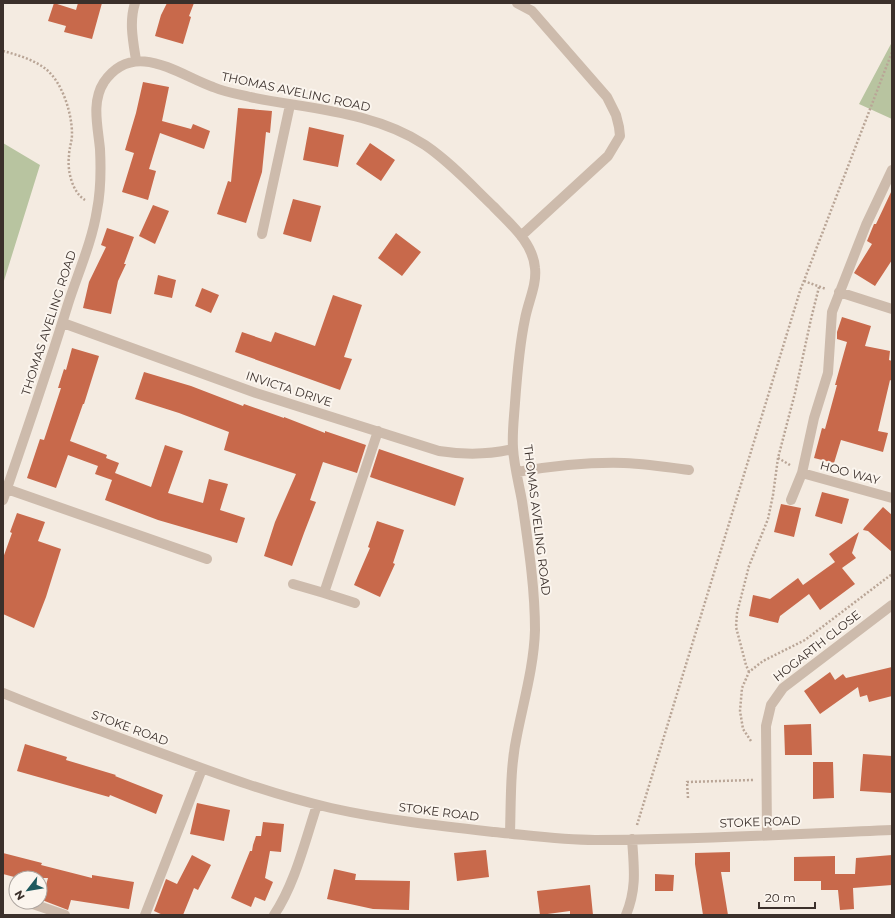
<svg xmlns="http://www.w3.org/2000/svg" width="895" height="918" viewBox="0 0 895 918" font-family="Montserrat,sans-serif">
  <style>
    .green { fill: #b8c4a0 }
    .building { fill: #c8694b }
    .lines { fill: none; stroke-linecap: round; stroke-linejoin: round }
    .path { stroke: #b9a596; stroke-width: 2.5; stroke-dasharray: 2 2; stroke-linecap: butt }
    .minor { stroke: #cdbbac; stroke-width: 10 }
    .labels { text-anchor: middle; stroke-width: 4; stroke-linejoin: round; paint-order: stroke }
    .street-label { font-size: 12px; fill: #3b302b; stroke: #fbf5ee }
  </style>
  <rect width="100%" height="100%" fill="#f4ebe1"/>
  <path class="green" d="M 892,42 L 892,119 L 859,104 Z
    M 3,143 L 40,165 L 3,284 Z"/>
  <path class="building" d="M 54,3 L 76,10 L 78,3 L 102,3 L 92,39 L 64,32 L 66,26 L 48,21 Z
    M 167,3 L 194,3 L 189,16 L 191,17 L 183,44 L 155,36 L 161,15 Z
    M 143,82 L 169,87 L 162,121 L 191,129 L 193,124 L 210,131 L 204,149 L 160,133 L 149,169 L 156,171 L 148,200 L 122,192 L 134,153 L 125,150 L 136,113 Z
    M 238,108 L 272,111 L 270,133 L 266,132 L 262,172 L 246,223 L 217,214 L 228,181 L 231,182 Z
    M 309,127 L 344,135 L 338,167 L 303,160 Z
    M 370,143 L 395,160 L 381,181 L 356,164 Z
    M 892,190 L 892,260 L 875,286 L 854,273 L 872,244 L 867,241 L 874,224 L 876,224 Z
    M 293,199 L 321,206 L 311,242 L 283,234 Z
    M 153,205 L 169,211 L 155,244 L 139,236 Z
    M 107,228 L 134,237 L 124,264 L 126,264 L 118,281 L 111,314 L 83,308 L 89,282 L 106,247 L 101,245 Z
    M 396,233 L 421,252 L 402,276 L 378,258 Z
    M 158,275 L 176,280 L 172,298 L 154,294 Z
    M 202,288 L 219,295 L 211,313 L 195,306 Z
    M 333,295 L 362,305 L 344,357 L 352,359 L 340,390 L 235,352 L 242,332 L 271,342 L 275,332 L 315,346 Z
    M 842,317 L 871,326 L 865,346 L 890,351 L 889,360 L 892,361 L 892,381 L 890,380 L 878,431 L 888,433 L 883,452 L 841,440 L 834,463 L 814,458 L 822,428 L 825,429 L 837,385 L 835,385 L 847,342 L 837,339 L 837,332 Z
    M 72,348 L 99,356 L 84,404 L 83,404 L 70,441 L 107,455 L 106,458 L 119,463 L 115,473 L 151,487 L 165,445 L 183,451 L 168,493 L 203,503 L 209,479 L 228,484 L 220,510 L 245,518 L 237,543 L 158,520 L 105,500 L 112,480 L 95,474 L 98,466 L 68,455 L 56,488 L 27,478 L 40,439 L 44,440 L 61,388 L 58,388 L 64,369 L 66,370 Z
    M 144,372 L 191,386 L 243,406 L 244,404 L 284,418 L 284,417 L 325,433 L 325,431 L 366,445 L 357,473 L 323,462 L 310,500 L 316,502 L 304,533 L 292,566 L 264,556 L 275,522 L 296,474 L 224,450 L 229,432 L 179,413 L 135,399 Z
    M 379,449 L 464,478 L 455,506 L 370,477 Z
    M 822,492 L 849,499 L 842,524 L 815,516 Z
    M 781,504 L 801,508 L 794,537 L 774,532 Z
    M 883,507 L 892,515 L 892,552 L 868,531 L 863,530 L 864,528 Z
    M 17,513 L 45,522 L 38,541 L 61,549 L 46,597 L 34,628 L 3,614 L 3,558 L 12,533 L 10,532 Z
    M 377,521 L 404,530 L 393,563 L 395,564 L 380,597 L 354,585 L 370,548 L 368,547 Z
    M 859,532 L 852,553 L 856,558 L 842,568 L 855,584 L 820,610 L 809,594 L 780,616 L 778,623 L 749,616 L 753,595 L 770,599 L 798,578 L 803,585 L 835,562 L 829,554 Z
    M 892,667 L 892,696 L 869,702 L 867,695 L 860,697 L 858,687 L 820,714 L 804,691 L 830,672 L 835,680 L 843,674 L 846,678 Z
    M 811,724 L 812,755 L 785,755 L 784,725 Z
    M 25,744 L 67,757 L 66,760 L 116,775 L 115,776 L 163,795 L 156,814 L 110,795 L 109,797 L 17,771 Z
    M 863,754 L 892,756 L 892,793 L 860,791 Z
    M 813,762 L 833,762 L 834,798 L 813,799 Z
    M 197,803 L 230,810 L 224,841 L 190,834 Z
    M 263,822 L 284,824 L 281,852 L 270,851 L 265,878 L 273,882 L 265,901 L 255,897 L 251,907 L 231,898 L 250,851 L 252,851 L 253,845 L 256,836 L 261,836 Z
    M 486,850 L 489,877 L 457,881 L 454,853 Z
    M 730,852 L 730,872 L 721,872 L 728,915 L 703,915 L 695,864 L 695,853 Z
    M 3,853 L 42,863 L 41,865 L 92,878 L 92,875 L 134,882 L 129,909 L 71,900 L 68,910 L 42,900 L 48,878 L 18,878 L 3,874 Z
    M 192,855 L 211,865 L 198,890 L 194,888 L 183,915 L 163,915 L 154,911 L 166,879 L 177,884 Z
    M 892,855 L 892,885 L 853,888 L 854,909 L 840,910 L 838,890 L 821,890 L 821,881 L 794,881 L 794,857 L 835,856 L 835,874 L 855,874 L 856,858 Z
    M 334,869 L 356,874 L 355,880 L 410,881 L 409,910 L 373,909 L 327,899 Z
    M 655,874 L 674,875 L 673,891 L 655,891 Z
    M 590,885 L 593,915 L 570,915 L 570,911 L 540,915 L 537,891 Z"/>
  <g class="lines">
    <path class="path" d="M 3,51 C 18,55 35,60 47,70 C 63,84 72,114 72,134 C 72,142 69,148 69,156 C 67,170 72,192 85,200
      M 804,281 L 826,289
      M 778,458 L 790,465
      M 749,672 L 746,665 L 736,627 L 737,613 L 749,566 L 768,519 L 773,495 L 778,458 L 795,393 L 811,319 L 819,287
      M 751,741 L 743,729 L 740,711 L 742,688 L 749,672 L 763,661 L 805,640 L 892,574
      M 688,798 L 687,782 L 753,780
      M 637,825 L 800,291 L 892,52"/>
    <path class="minor" d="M 135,3 C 129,22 133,41 136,60
      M 517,3 L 532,11 L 607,97 L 616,115 L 619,127 L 620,136 L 608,156 L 521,236
      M 262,234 L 290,105
      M 839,292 L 892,309
      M 63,323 L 256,393 L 439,451 C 465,455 488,455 513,449
      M 517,472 C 552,466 588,462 624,463 C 646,464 667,467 689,470
      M 802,473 L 892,498
      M 7,489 L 207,559
      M 3,500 C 25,435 48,370 68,304 C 78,273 92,242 97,210 C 101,190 101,169 100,149 C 98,127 91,102 104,82 C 134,39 177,74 213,87 C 225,92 237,94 250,97 C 308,109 373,111 425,145 C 450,162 471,185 493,206 C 509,223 533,242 535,268 C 537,285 528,302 525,319 C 519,347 517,375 515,403 C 514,418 512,433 513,448 C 514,466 519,484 522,501 C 528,543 535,587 535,630 C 534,665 524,700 517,735 C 510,767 511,801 510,833
      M 791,500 L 802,473 L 814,418 L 828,373 L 832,312 L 866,225 L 892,170
      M 293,584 L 324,593 L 378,431
      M 324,593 L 355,603
      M 3,693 C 57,715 111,735 166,755 C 220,775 274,795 331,808 C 385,820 440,826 494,832 C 527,835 561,840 595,840 C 694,840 793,834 892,830
      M 767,835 L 766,726 L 771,705 L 783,688 L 892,605
      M 27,902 L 65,915
      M 145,915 L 202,769
      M 274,915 C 295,884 305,841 317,805
      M 626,915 C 637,888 634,868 632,839"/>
  </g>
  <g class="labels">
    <g class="street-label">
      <text transform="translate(296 92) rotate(12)" y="4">THOMAS AVELING ROAD</text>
      <text transform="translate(49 323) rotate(-72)" y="4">THOMAS AVELING ROAD</text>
      <text transform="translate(289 389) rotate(18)" y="4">INVICTA DRIVE</text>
      <text transform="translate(850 473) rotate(15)" y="4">HOO WAY</text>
      <text transform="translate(537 520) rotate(83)" y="4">THOMAS AVELING ROAD</text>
      <text transform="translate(817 646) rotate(-38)" y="4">HOGARTH CLOSE</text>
      <text transform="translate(130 728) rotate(20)" y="4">STOKE ROAD</text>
      <text transform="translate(439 812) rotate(7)" y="4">STOKE ROAD</text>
      <text transform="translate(760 822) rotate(-2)" y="4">STOKE ROAD</text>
    </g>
  </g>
  <rect width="895" height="918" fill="none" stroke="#3b302b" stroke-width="8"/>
  <g transform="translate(28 890) rotate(239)"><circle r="19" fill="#fbf5ee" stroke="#aea6a0"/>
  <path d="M0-3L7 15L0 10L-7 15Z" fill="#1f5a5e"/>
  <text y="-6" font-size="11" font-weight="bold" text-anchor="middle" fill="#3b302b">N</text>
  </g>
  <path d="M759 902v6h56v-6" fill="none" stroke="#3b302b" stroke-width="2"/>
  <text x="765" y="902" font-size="12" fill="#3b302b" stroke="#fbf5ee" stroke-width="3" paint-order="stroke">20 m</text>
</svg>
